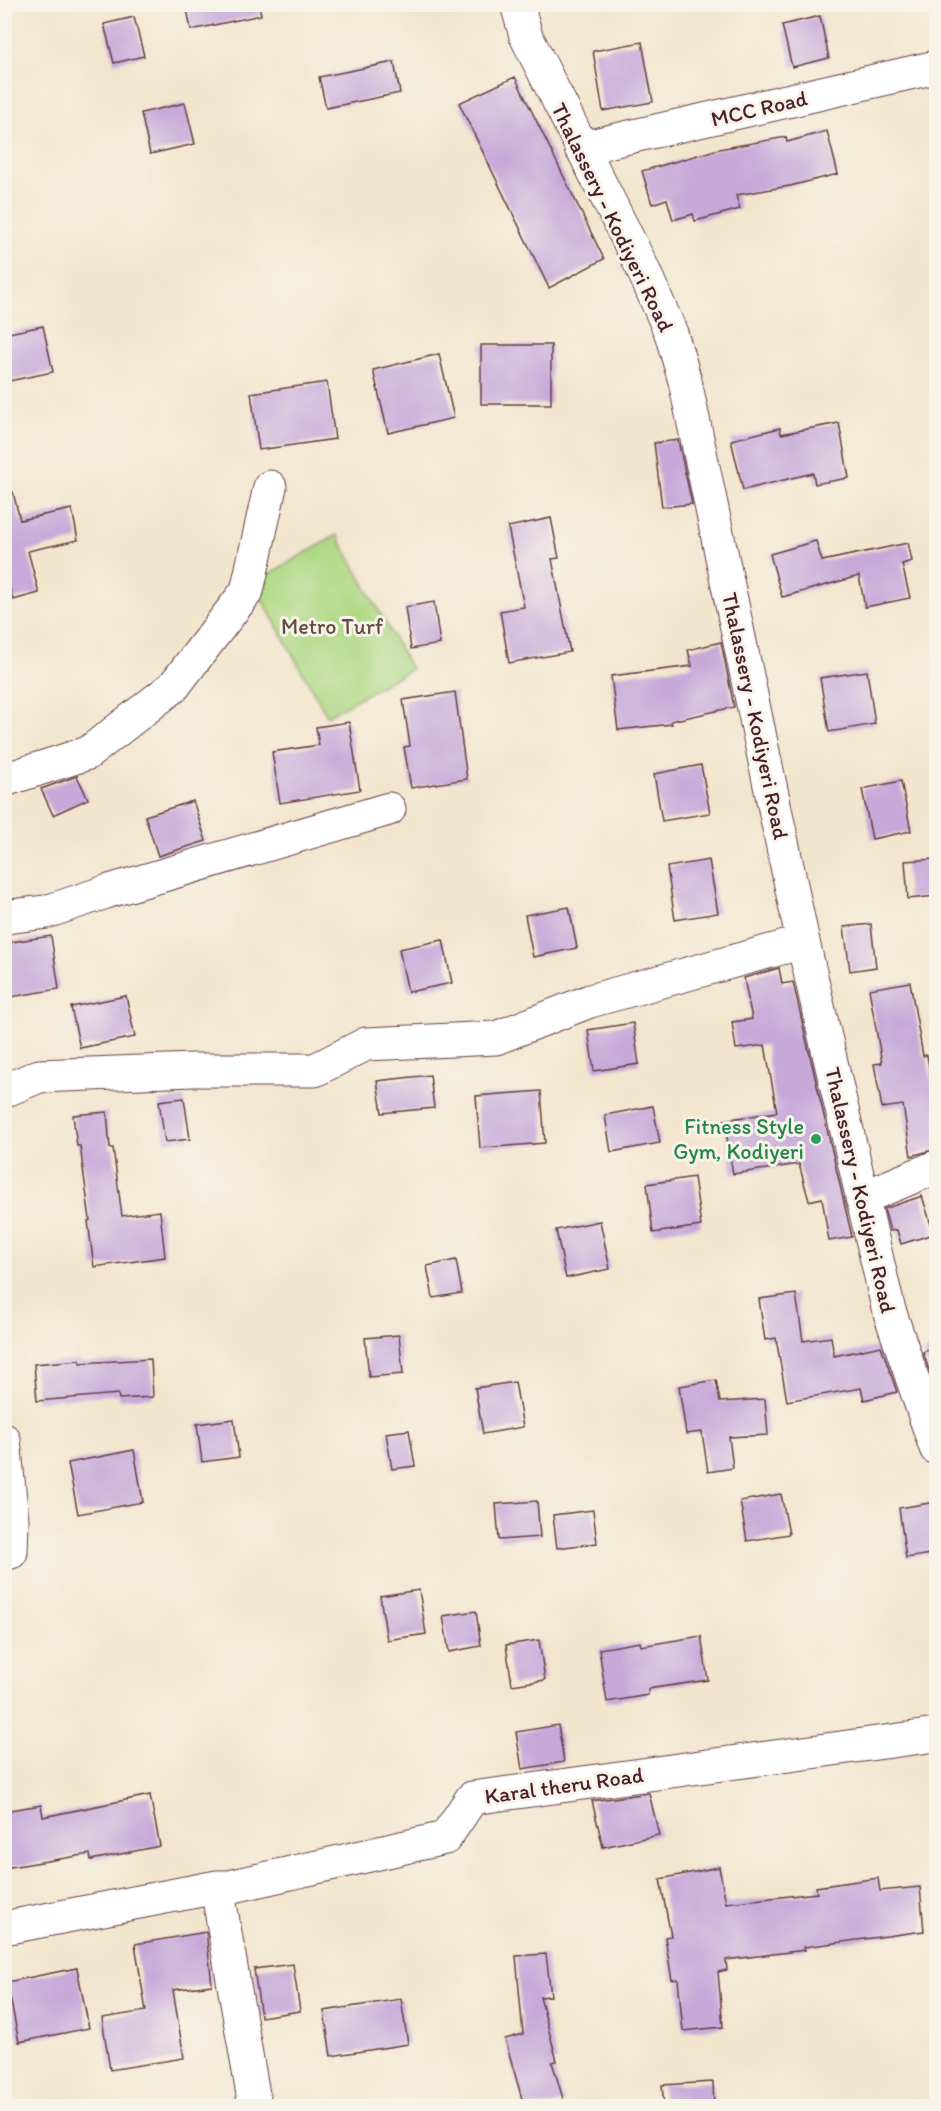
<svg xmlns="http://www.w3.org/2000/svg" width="941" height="2111" viewBox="0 0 941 2111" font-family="Itim,sans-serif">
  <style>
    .green { fill: #aed883; stroke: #7c7c57; stroke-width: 1.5 }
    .building { fill: #c6a9d9 }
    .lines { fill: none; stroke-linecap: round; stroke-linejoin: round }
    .minor-casing { stroke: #633d43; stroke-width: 35 }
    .secondary-casing { stroke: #633d43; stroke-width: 35 }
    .minor { stroke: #fff; stroke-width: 33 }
    .secondary { stroke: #fff; stroke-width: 33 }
    .leisure-dot { fill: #2e9e5b; stroke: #f7f3e8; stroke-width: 2 }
    .labels { text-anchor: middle; stroke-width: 6; stroke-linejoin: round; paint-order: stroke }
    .street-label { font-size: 22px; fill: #4a1f2b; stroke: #f7f3e8 }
    .park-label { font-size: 22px; fill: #634d41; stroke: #f7f3e8 }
    .leisure-label { font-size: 22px; fill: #27864d; stroke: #f7f3e8; text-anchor: end }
  </style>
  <rect width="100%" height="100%" fill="#f7f3e8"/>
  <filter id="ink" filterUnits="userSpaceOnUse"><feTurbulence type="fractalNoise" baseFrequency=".0167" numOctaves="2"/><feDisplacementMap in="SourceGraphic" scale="12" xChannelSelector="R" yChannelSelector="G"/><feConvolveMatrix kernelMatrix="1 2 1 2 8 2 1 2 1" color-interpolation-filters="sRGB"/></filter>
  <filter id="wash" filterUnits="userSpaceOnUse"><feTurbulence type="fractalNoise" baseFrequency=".008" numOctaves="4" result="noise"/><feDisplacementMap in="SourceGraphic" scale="24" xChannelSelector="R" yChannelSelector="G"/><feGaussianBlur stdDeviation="1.35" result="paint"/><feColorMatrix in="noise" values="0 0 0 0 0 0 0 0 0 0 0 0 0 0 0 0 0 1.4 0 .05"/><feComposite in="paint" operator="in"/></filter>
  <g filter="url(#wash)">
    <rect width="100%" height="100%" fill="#f2e5cd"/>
    <path class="green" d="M 337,535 L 411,669 L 327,716 L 253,583 Z"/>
    <g id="blocks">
      <path class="building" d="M 186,4 L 259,4 L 261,15 L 191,30 Z
        M 820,16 L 829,58 L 792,67 L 782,25 Z
        M 134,17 L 144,56 L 114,63 L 104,24 Z
        M 642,42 L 653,102 L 603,111 L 593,51 Z
        M 394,62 L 400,93 L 326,108 L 319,77 Z
        M 515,77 L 604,259 L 549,288 L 459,103 Z
        M 185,103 L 195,144 L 150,154 L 141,113 Z
        M 827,131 L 838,174 L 790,186 L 736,195 L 740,209 L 695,221 L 693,214 L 673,220 L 667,199 L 652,204 L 642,171 L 719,149 L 786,137 L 787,142 Z
        M 43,326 L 53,372 L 4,382 L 4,334 Z
        M 481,345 L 551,345 L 551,404 L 481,404 Z
        M 439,354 L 454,418 L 388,433 L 373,370 Z
        M 327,382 L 335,439 L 259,450 L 251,393 Z
        M 839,423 L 849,478 L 815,484 L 813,473 L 743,490 L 731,440 L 780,428 L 781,434 Z
        M 678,440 L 692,504 L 662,507 L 654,443 Z
        M 13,492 L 20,520 L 72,509 L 78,540 L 28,551 L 39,593 L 13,600 L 4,565 L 4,493 Z
        M 551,518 L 559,558 L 552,559 L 570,652 L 509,663 L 500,611 L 524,607 L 508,527 Z
        M 816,541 L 822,561 L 908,543 L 912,561 L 902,564 L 910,598 L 865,607 L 859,576 L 782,597 L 770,554 Z
        M 434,602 L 440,644 L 411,649 L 405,607 Z
        M 721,642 L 734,707 L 671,721 L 672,724 L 618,730 L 611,676 L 692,666 L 688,650 Z
        M 867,671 L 875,724 L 829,732 L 820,678 Z
        M 455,692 L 467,779 L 411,788 L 404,747 L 410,746 L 403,700 Z
        M 349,722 L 360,790 L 280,803 L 272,752 L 319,745 L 316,727 Z
        M 701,765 L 710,813 L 662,821 L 654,774 Z
        M 77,776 L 88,799 L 53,815 L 41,789 Z
        M 901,781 L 911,831 L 872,839 L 862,789 Z
        M 193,801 L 206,841 L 158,856 L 145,816 Z
        M 936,859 L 936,896 L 908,899 L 905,861 Z
        M 709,860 L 718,913 L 675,920 L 667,867 Z
        M 569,907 L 577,948 L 533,957 L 525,915 Z
        M 871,924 L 876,967 L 850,971 L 844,927 Z
        M 51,936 L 59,989 L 11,997 L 4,943 Z
        M 443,940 L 452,983 L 408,992 L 399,949 Z
        M 779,968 L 782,984 L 793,982 L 852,1237 L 829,1241 L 822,1198 L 809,1201 L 799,1164 L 733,1174 L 724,1120 L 777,1112 L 765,1045 L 736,1049 L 732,1022 L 752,1019 L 744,978 Z
        M 910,982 L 923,1056 L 927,1055 L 936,1108 L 936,1149 L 911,1156 L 903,1105 L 882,1108 L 874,1064 L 882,1063 L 869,989 Z
        M 126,996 L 135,1037 L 80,1048 L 71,1007 Z
        M 633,1023 L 639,1064 L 594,1071 L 588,1030 Z
        M 430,1075 L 434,1108 L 382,1113 L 377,1081 Z
        M 541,1091 L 545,1143 L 480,1148 L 476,1096 Z
        M 184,1098 L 190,1139 L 165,1142 L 159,1101 Z
        M 653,1106 L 660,1143 L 611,1152 L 605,1115 Z
        M 107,1112 L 110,1148 L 113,1148 L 122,1216 L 160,1211 L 165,1257 L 94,1267 L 88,1221 L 90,1220 L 80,1146 L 77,1146 L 73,1115 Z
        M 694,1177 L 701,1226 L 653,1233 L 647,1184 Z
        M 922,1196 L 934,1234 L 901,1244 L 897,1230 L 890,1231 L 884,1209 Z
        M 600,1221 L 610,1269 L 566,1278 L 556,1230 Z
        M 456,1260 L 462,1293 L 433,1298 L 427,1266 Z
        M 796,1294 L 803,1341 L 831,1337 L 834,1356 L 881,1346 L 897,1392 L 864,1400 L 861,1388 L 787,1401 L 776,1338 L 765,1340 L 759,1299 Z
        M 399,1335 L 403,1374 L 369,1377 L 365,1338 Z
        M 936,1347 L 936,1377 L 932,1379 L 923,1352 Z
        M 151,1359 L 153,1397 L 119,1399 L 118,1394 L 37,1401 L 34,1364 L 80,1360 L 80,1363 Z
        M 716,1380 L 720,1402 L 765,1399 L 768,1435 L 729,1437 L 733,1468 L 708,1472 L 702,1432 L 686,1434 L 679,1386 Z
        M 515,1382 L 523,1427 L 483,1434 L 475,1388 Z
        M 234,1419 L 239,1457 L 202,1462 L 197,1424 Z
        M 409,1430 L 415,1466 L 392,1469 L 386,1433 Z
        M 134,1450 L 143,1502 L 78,1514 L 68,1463 Z
        M 781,1494 L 789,1534 L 747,1541 L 740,1501 Z
        M 537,1501 L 540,1537 L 499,1540 L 496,1504 Z
        M 936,1502 L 936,1553 L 906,1558 L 899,1508 Z
        M 593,1510 L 597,1543 L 557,1548 L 553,1515 Z
        M 419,1590 L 426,1634 L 387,1640 L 380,1596 Z
        M 476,1611 L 481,1646 L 449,1652 L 443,1616 Z
        M 701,1636 L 708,1680 L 648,1689 L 648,1695 L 607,1702 L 599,1649 L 640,1642 L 641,1646 Z
        M 539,1640 L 545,1680 L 512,1685 L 506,1645 Z
        M 558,1725 L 564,1762 L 522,1769 L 516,1732 Z
        M 649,1793 L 659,1835 L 603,1847 L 592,1801 Z
        M 150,1795 L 160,1846 L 91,1860 L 90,1854 L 4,1868 L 4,1811 L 41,1805 L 43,1817 Z
        M 719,1867 L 726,1903 L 817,1893 L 816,1887 L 878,1878 L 880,1891 L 920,1887 L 924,1931 L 804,1947 L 805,1950 L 726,1960 L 727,1970 L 718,1972 L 723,2027 L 683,2031 L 678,1979 L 672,1980 L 665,1937 L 671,1936 L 660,1879 Z
        M 206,1932 L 212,1985 L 173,1990 L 184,2058 L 110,2070 L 102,2018 L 146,2011 L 135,1944 Z
        M 546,1954 L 551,1996 L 540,1997 L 557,2061 L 552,2062 L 564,2102 L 549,2106 L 524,2106 L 505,2039 L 523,2034 L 516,1956 Z
        M 293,1964 L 300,2011 L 261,2017 L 254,1969 Z
        M 77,1968 L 89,2028 L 19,2042 L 7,1982 Z
        M 401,1999 L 408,2044 L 331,2056 L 324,2011 Z
        M 713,2082 L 714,2106 L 664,2106 L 662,2085 Z"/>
    </g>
  </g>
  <g filter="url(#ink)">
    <use href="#blocks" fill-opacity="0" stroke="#633d43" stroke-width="1.5"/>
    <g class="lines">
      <g class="minor-casing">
        <path id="minor" d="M 581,148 L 936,67
          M 4,780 L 88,753 L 173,687 L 247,591 L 270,487
          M 4,917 L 46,912 L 109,891 L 389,809
          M 4,1091 L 39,1076 L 193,1070 L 315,1070 L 366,1044 L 496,1038 L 590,1001 L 803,942
          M 862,1198 L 936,1167
          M 4,1440 L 12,1520 L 11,1552 L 4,1554
          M 217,1887 L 255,2106
          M 4,1928 L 217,1887 L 229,1887 L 445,1838 L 472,1798 L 936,1735"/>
      </g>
      <g class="secondary-casing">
        <path id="secondary" d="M 517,4 L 526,36 L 641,265 L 671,333 L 685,381 L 803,942 L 888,1307 L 936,1448"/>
      </g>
      <use href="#minor" class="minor"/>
      <use href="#secondary" class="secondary"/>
    </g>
  </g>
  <circle class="leisure-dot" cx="816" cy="1139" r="6"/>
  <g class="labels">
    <g class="street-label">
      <text transform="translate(759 108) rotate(-13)" y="8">MCC Road</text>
      <text transform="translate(613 217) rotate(64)" y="8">Thalassery - Kodiyeri Road</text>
      <text transform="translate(756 716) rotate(78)" y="8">Thalassery - Kodiyeri Road</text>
      <text transform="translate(861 1190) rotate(77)" y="8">Thalassery - Kodiyeri Road</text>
      <text transform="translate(564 1785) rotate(-8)" y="8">Karal theru Road</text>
    </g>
    <g class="park-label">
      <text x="332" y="634">Metro Turf</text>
    </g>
    <g class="leisure-label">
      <text x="804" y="1134">Fitness Style<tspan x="804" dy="25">Gym, Kodiyeri</tspan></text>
    </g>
  </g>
  <rect width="941" height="2111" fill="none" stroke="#f7f3e8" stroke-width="24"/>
</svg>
